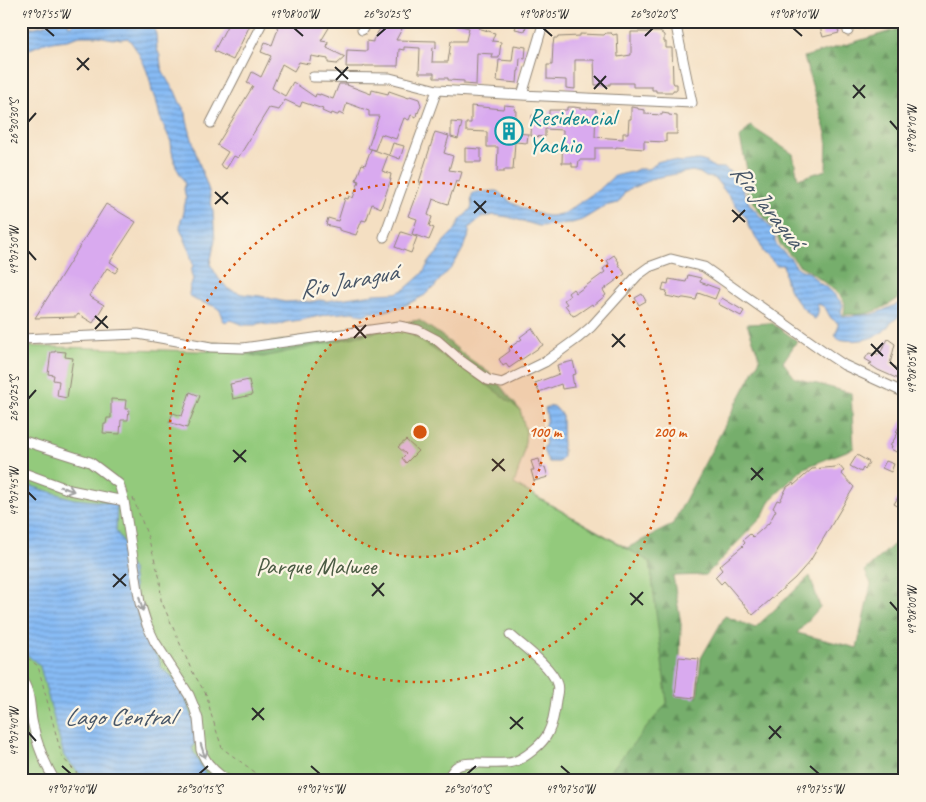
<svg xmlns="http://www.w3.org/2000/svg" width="926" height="802" viewBox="0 0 926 802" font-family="Caveat,sans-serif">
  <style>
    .forest { fill: url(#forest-firs); stroke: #506c4c }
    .park { fill: #93ca7c; stroke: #5f7a54 }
    .water { fill: url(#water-rules); stroke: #597390 }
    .building { fill: #d9aaef }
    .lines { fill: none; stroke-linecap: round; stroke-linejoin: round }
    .minor-casing { stroke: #908576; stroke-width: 11 }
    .path { stroke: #908576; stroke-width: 1; stroke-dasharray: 4 4; stroke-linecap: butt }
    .minor { stroke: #fff; stroke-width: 9 }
    .oneway { stroke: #a0a0a0 }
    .ticks { fill: none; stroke: #2b2b2b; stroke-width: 2 }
    .ring { fill: none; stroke: #d5540f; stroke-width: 2.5; stroke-dasharray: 2.5 5 }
    .labels { text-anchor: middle; stroke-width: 4.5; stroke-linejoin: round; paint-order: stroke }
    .culture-label { font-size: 24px; fill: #0d838f; stroke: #fcf5e5; text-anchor: start }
    .park-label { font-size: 24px; fill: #4a5b43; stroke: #fcf5e5 }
    .water-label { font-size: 25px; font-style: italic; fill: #475668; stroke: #fcf5e5 }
    .centre { fill: #d5540f; stroke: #fcf5e5; stroke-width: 2.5 }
    .ring-label { font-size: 15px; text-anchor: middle; font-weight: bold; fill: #d5540f; stroke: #fcf5e5; stroke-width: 4.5; stroke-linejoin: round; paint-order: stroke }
    .neatline { fill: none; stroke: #2b2b2b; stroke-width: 2 }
    .ticks-label { font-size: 12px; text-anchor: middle; fill: #2b2b2b }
  </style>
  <defs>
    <pattern id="forest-firs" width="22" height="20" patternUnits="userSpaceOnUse" patternTransform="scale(1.25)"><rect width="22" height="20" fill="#76ae6c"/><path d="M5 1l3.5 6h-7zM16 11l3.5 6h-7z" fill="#618e59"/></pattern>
    <pattern id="water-rules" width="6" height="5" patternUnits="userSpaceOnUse" patternTransform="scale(1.25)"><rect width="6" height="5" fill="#87bbf5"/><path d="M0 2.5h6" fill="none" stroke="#6f98c7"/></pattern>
  </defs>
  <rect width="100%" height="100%" fill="#fcf5e5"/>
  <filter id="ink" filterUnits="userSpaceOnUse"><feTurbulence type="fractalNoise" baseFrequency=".02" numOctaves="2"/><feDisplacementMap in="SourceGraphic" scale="10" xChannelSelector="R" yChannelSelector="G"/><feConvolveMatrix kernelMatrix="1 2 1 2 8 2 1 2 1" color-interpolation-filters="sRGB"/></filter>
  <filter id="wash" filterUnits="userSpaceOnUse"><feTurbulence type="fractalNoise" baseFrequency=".0096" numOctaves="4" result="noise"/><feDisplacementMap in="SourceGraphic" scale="20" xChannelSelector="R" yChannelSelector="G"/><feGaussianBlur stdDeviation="1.12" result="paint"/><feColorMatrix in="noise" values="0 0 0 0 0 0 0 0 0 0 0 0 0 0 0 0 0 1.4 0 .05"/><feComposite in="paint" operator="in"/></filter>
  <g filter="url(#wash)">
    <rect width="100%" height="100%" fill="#f4dfc2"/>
    <path class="forest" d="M 905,27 L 905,294 C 893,302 879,312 864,314 C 857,315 851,314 844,315 L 845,303 L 839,294 L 808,270 L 799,265 L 780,244 L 776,231 L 758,210 L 747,193 L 749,178 L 740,138 L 750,126 L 793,154 L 798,179 L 826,170 L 827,137 L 804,57 Z
      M 419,320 L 441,335 L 467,357 L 491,374 L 520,410 L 526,432 L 523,456 L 514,484 L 627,548 L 672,525 L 760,359 L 747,324 L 772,323 L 797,341 L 783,362 L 795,378 L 851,393 L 854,448 L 804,468 L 770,500 L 762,517 L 706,575 L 673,576 L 681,624 L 680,656 L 676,695 L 697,697 L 701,658 L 725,616 L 755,628 L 810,576 L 820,607 L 797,633 L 857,648 L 871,584 L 865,571 L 905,534 L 905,781 L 238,781 L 215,420 L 207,342 L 247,346 Z"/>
    <path class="park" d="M 400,327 L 490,387 L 520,410 L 526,432 L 523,456 L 514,484 L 650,562 L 667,703 L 602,781 L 21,781 L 21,346 L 232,352 L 263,357 Z"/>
    <path class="water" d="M 57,21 L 69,21 L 68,25 L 70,26 L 78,21 L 149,21 L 153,27 L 156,34 L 157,49 L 160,56 L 161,66 L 164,74 L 169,83 L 175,91 L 180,103 L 186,113 L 187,121 L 197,157 L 209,191 L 213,212 L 215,240 L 210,264 L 219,279 L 228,289 L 242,294 L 260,296 L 285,302 L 301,301 L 311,302 L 319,300 L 327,301 L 374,294 L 396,293 L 405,289 L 422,274 L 430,261 L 438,252 L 444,241 L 455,230 L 461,219 L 470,210 L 472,206 L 471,198 L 473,193 L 478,192 L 497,191 L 512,203 L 529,211 L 547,216 L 552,216 L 565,213 L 601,188 L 614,176 L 632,172 L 638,169 L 648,169 L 652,167 L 657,162 L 665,160 L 681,162 L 699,160 L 706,162 L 715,168 L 725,168 L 733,174 L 739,182 L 750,205 L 772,229 L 775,234 L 775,242 L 779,248 L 790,258 L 796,266 L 800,269 L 810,273 L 818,282 L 831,291 L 843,304 L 841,312 L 843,316 C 849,318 853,316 859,315 C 871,315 875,314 886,309 C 893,306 899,304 905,300 L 905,313 C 900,316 896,318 892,322 C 889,325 887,328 884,331 C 870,341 854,342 838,339 L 835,335 L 838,328 L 838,323 C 837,322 832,319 831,318 C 826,311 827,306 817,304 C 819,309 819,315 815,319 L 813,318 C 801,307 788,293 785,277 C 784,273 785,269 783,265 L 776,265 L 763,252 L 760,243 L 749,228 L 747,219 L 717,181 L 714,178 L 706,177 L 700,173 L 692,171 L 654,178 L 646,182 L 629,189 L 625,192 L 621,199 L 618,203 L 605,206 L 582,220 L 572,223 L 567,223 L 559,225 L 539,226 L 508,217 L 495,215 L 482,217 L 470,227 C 469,230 469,234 468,238 C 464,248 458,258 452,267 C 446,274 438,280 434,288 L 431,289 L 425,295 L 406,305 L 379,313 L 371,312 L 363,315 L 353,312 L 329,314 L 301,320 L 286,322 L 278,325 L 268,325 L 260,323 L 255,325 L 244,325 L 230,320 L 225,322 L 223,320 C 222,300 199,307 189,295 L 190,287 L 193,280 L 191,272 L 193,265 L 189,249 L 180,228 L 181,220 L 184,213 L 183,208 L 185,204 L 186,199 L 184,189 L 185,186 L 184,181 L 176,167 L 172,152 L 171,142 L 160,117 L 156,99 L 154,94 L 152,92 C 150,73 140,53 128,38 L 120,39 L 118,38 L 113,39 L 98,36 L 80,36 L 67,40 L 44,43 L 21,53 L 21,28 L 30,28 L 45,25 Z
      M 554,406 L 562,415 L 563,456 L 559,462 L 549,462 L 546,457 L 543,449 L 546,443 L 543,432 L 547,418 L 545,408 Z
      M 21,483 L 74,499 L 117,503 L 116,531 L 126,546 L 125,555 L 132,570 L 137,607 L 142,630 L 142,636 L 159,659 L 161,668 C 165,671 170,674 173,678 C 186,693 193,719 198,737 L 192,749 L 209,781 L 86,781 L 64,756 L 40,666 L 25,653 L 21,651 Z"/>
    <g id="blocks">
      <path class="building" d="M 218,21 L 252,21 L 233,60 L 214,51 L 227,26 Z
        M 279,21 L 333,21 L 321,41 L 328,42 L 327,48 L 345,57 L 337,64 L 328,63 L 328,59 L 311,56 L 309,64 L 299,62 L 294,71 L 282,64 L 272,88 L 285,96 L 293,82 L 315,97 L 316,94 L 320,95 L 320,94 L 333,99 L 339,84 L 348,84 L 347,85 L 371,94 L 372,90 L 388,94 L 389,91 L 409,98 L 410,96 L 419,99 L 421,105 L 418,113 L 417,112 L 416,117 L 411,115 L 409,120 L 404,118 L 396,139 L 381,134 L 375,150 L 368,148 L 379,116 L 369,116 L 369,111 L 347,103 L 343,115 L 339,113 L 338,115 L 337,115 L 332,113 L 331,115 L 322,111 L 323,109 L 302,102 L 300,107 L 285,100 L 279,110 L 269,108 L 238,158 L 234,156 L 226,169 L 220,165 L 228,152 L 217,145 L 253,86 L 247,83 L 252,72 L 261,77 L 271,56 L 261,52 L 265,42 L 272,45 L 278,29 L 277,28 Z
        M 385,21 L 406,21 L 396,40 L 436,41 L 436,48 L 433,47 L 432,62 L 448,62 L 451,41 L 466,41 L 466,40 L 469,28 L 453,24 L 453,21 L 480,21 L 478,28 L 495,33 L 492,41 L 501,42 L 499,58 L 492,58 L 493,54 L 477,53 L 476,85 L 464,84 L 464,81 L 448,80 L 448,78 L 434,78 L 434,73 L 419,73 L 420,48 L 404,47 L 404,50 L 399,49 L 398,66 L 364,66 L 364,67 L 346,67 L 347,50 L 367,51 L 367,41 L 373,42 L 373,40 Z
        M 518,21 L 527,21 L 525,31 L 515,29 Z
        M 857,21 L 880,21 L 880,24 L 859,29 Z
        M 836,23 L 839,33 L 823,37 L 820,27 Z
        M 631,32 L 660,32 L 664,35 L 664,42 L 666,42 L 666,48 L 672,48 L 673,82 L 674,84 L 677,84 L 677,90 L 673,90 L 673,92 L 656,92 L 656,90 L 652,90 L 652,87 L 633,87 L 633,83 L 610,83 L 610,85 L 595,85 L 594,60 L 575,60 L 575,89 L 566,88 L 566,80 L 547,79 L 547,65 L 552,65 L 553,45 L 554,38 L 558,38 L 558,37 L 580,36 L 580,34 L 604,35 L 606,33 L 611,33 L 613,35 L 617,34 L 618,57 L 631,55 Z
        M 514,45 L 526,47 L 525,59 L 520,58 L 519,71 L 518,71 L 517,83 L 497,81 L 499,60 L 512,61 Z
        M 504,105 L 515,106 L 514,110 L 516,110 L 515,133 L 528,134 L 527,143 L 515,142 L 513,170 L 504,170 L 504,172 L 497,172 L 498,147 L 487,147 L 487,132 L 466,131 L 466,123 L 471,123 L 471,106 L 503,109 Z
        M 567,107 L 574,107 L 587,109 L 587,108 L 596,109 L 595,137 L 623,139 L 623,133 L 628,133 L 629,119 L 631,119 L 631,107 L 638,108 L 638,109 L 645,110 L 645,114 L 662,115 L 662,113 L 669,114 L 669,115 L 677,116 L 677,134 L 666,134 L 666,142 L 644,141 L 644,149 L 616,147 L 616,148 L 595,148 L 595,160 L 579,160 L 578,167 L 572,167 L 572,163 L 562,163 L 563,130 L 545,129 L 545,137 L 531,136 L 532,115 L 549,116 L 549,110 L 567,110 Z
        M 451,122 L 462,123 L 458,139 L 451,137 Z
        M 435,132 L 449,136 L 444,153 L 453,156 L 449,170 L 462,172 L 459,182 L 456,181 L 448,204 L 433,199 L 428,215 L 432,217 L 429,226 L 434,228 L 429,240 L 412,234 L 417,219 L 408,216 L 414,200 L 415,200 L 421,182 L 419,182 Z
        M 393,143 L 404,146 L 400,159 L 389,155 Z
        M 465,148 L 481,149 L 481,162 L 465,162 Z
        M 371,149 L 388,155 L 382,171 L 391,174 L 390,179 L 391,179 L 381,208 L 372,204 L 366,221 L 362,220 L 356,235 L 339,230 L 339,228 L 326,225 L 328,218 L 338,221 L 345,198 L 348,199 L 349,196 L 353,198 L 359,181 L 356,180 L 362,164 L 365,165 Z
        M 106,204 L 136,222 L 110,262 L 119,268 L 115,273 L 107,268 L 89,296 L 104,305 L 93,323 L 78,314 L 76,317 L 35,318 Z
        M 401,232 L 417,237 L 411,253 L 395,247 Z
        M 614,255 L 619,262 L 618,263 L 625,274 L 603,290 L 606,295 L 593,306 L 592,304 L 576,315 L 573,316 L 565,305 L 567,304 L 564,300 L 570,296 L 568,293 L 573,289 L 576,293 L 605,272 L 603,269 L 609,264 L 607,260 Z
        M 688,275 L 701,278 L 700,282 L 719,289 L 715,299 L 698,293 L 696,300 L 684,298 L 682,298 L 681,299 L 666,296 L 667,291 L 662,290 L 664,283 L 668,284 L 669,279 L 686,282 Z
        M 642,294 L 646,301 L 639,305 L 635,298 Z
        M 722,298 L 744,311 L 741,316 L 718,304 Z
        M 532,328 L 543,345 L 509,368 L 506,364 L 503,366 L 499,359 L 510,351 L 509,348 L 522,339 L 520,337 Z
        M 888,339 L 895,344 L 890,364 L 900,370 L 905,361 L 905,382 L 878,370 L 869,364 L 872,363 L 865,359 L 869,353 L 873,354 L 876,353 L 879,355 Z
        M 55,351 L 66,352 L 65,357 L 73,358 L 67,398 L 57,396 L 59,381 L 53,380 L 54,375 L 48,374 L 51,352 L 55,352 Z
        M 573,361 L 576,374 L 572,375 L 574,387 L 562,389 L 561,384 L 539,392 L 535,383 L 559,374 L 557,365 Z
        M 249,380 L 252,395 L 233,399 L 230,384 Z
        M 190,392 L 200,396 L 187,428 L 169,422 L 173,413 L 182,416 Z
        M 111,399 L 126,400 L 125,409 L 129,409 L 128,420 L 121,420 L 120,434 L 103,433 L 104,424 L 106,424 L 107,418 L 111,418 Z
        M 905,415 L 905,441 L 898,453 L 891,449 L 892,446 L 890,446 L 898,433 L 896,432 Z
        M 406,440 L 418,451 L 406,463 L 402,458 L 406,454 L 398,447 Z
        M 857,455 L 869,462 L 865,470 L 863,468 L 861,472 L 850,466 Z
        M 539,459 L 541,468 L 545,467 L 548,477 L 534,481 L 531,470 L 534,470 L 531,461 Z
        M 886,461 L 894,464 L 891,472 L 882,468 Z
        M 839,465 L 844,471 L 841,473 L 854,487 L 810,561 L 795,578 L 753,615 L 724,581 L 721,584 L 715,577 L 722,570 L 719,566 L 743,546 L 742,546 L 745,543 L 743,540 L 750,534 L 753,537 L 769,523 L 776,510 L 773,508 L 777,500 L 780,501 L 787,487 L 793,483 L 794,485 L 812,469 L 836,467 Z
        M 905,486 L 905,503 L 901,508 L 894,504 Z
        M 679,657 L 699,659 L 695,698 L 675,696 Z"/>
    </g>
  </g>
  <g filter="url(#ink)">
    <use href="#blocks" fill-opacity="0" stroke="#908576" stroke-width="1"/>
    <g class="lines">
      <g class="minor-casing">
        <path id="minor" d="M 846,21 L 848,31
          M 544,22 L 567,21
          M 362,30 L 367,21
          M 313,77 L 390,78 L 437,90
          M 522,95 L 544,21
          M 211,123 L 263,21
          M 384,237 L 437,90 L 522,95 L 692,103 L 675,21
          M 21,339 L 138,334 L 211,347 L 243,348 L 399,326 L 418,330 L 437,340 L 460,360 L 488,380 L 502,383 L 545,362 L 578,338 L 591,327 L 638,275 L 649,267 L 671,259 L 704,267 L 832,357 L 844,365 L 905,393
          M 21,440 L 90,462 L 119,484 L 124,501
          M 21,472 L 70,490 L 124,501 L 140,603 L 147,625 L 155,642 L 189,695 L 194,707 L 198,719 L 201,750 C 205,763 216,773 228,781
          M 21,679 C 32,692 29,710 33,725 C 37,745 45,764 55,781
          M 449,781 L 449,776 C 451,773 453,770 456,767 C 466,759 499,766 513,762 C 524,759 543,744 548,733 C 553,723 555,710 556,700 C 557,695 559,689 557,684 C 553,668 523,646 510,635"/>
      </g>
      <path class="path" d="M 133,498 L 148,537 L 160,579 L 161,600 L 191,669 L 207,696 L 211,714 L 222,748 L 267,781
        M 21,653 L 38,666 L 62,757 L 84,781"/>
      <use href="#minor" class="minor"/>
    </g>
    <defs><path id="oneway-shaft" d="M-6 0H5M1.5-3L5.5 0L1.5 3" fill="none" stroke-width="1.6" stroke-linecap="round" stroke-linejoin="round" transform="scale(1.25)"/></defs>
    <g class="oneway">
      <use href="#oneway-shaft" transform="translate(67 489) rotate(17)"/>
      <use href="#oneway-shaft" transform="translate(141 604) rotate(76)"/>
      <use href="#oneway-shaft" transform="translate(203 751) rotate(72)"/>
    </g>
  </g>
  <path class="ticks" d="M 45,28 L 54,36M 294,28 L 303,36M 543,28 L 552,36M 793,28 L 802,36M 377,36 L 386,28M 645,36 L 653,28M 77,58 L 89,70M 335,67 L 348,79M 77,70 L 89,58M 594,76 L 607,89M 336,80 L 348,67M 853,85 L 865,98M 594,89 L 606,76M 853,98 L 865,85M 890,121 L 898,130M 28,122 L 36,113M 215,192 L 228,204M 474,201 L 486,213M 215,204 L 228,192M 732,210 L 745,222M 474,213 L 486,201M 733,222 L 745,210M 28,251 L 36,260M 95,316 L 108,328M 354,325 L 366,338M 95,329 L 107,316M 612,334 L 625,347M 354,338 L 366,325M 871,344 L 883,356M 612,347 L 625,334M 871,356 L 883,343M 890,362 L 898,370M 28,399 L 36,390M 233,450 L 246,462M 492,459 L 505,471M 234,462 L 246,450M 751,468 L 763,480M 492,471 L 504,459M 751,480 L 763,468M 28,492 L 36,500M 113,574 L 126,586M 372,583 L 384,596M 113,587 L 126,574M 630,593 L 643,605M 372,596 L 384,583M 890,602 L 898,611M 631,605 L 643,592M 252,708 L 264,720M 510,717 L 523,729M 252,720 L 264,708M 769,726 L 781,738M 510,729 L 523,717M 28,732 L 36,741M 769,739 L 781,726M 62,766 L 71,774M 311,766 L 320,774M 561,766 L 570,774M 810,766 L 819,774M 199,774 L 208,766M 467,774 L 476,766"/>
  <circle cx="420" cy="432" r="125" fill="#d5540f" fill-opacity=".12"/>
  <g class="ring">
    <circle cx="420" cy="432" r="125"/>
    <circle cx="420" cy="432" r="250"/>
  </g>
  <defs>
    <g id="building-ring" transform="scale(1.4375)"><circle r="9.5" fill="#fcf5e5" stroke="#0f9aa8" stroke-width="1.5"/><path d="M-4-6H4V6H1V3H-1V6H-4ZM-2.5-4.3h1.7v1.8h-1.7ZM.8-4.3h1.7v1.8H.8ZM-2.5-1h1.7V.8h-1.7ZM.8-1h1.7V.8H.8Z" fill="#0f9aa8"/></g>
  </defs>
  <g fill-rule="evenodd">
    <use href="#building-ring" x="509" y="131"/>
  </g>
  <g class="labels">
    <g class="culture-label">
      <text x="528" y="125">Residencial<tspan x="528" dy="28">Yachio</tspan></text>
    </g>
    <g class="park-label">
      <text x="316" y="574">Parque Malwee</text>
    </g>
    <g class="water-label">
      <text transform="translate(768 205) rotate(51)" y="9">Rio Jaraguá</text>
      <text transform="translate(348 280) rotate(-11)" y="9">Rio Jaraguá</text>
      <text x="119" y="725">Lago Central</text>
    </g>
  </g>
  <circle cx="420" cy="432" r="8" class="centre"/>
  <g class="ring-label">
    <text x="545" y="437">100 m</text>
    <text x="670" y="437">200 m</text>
  </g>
  <rect width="926" height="802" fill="none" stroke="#fcf5e5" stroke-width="55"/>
  <rect x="28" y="28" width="870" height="746" class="neatline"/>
  <g class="ticks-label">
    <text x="45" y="18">49°07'55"W</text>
    <text x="294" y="18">49°08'00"W</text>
    <text x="386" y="18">26°30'25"S</text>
    <text x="543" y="18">49°08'05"W</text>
    <text x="653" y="18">26°30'20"S</text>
    <text x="793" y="18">49°08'10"W</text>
    <text transform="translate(14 122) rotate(-90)" y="4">26°30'30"S</text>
    <text transform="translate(912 130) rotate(-90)" y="4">49°08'10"W</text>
    <text transform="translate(14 251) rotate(-90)" y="4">49°07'50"W</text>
    <text transform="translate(912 370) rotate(-90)" y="4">49°08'05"W</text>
    <text transform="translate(14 399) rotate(-90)" y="4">26°30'25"S</text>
    <text transform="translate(14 492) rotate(-90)" y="4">49°07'45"W</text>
    <text transform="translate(912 611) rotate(-90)" y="4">49°08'00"W</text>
    <text transform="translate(14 732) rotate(-90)" y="4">49°07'40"W</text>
    <text x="71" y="793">49°07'40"W</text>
    <text x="199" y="793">26°30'15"S</text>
    <text x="320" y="793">49°07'45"W</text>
    <text x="467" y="793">26°30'10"S</text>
    <text x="570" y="793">49°07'50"W</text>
    <text x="819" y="793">49°07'55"W</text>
  </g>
</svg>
